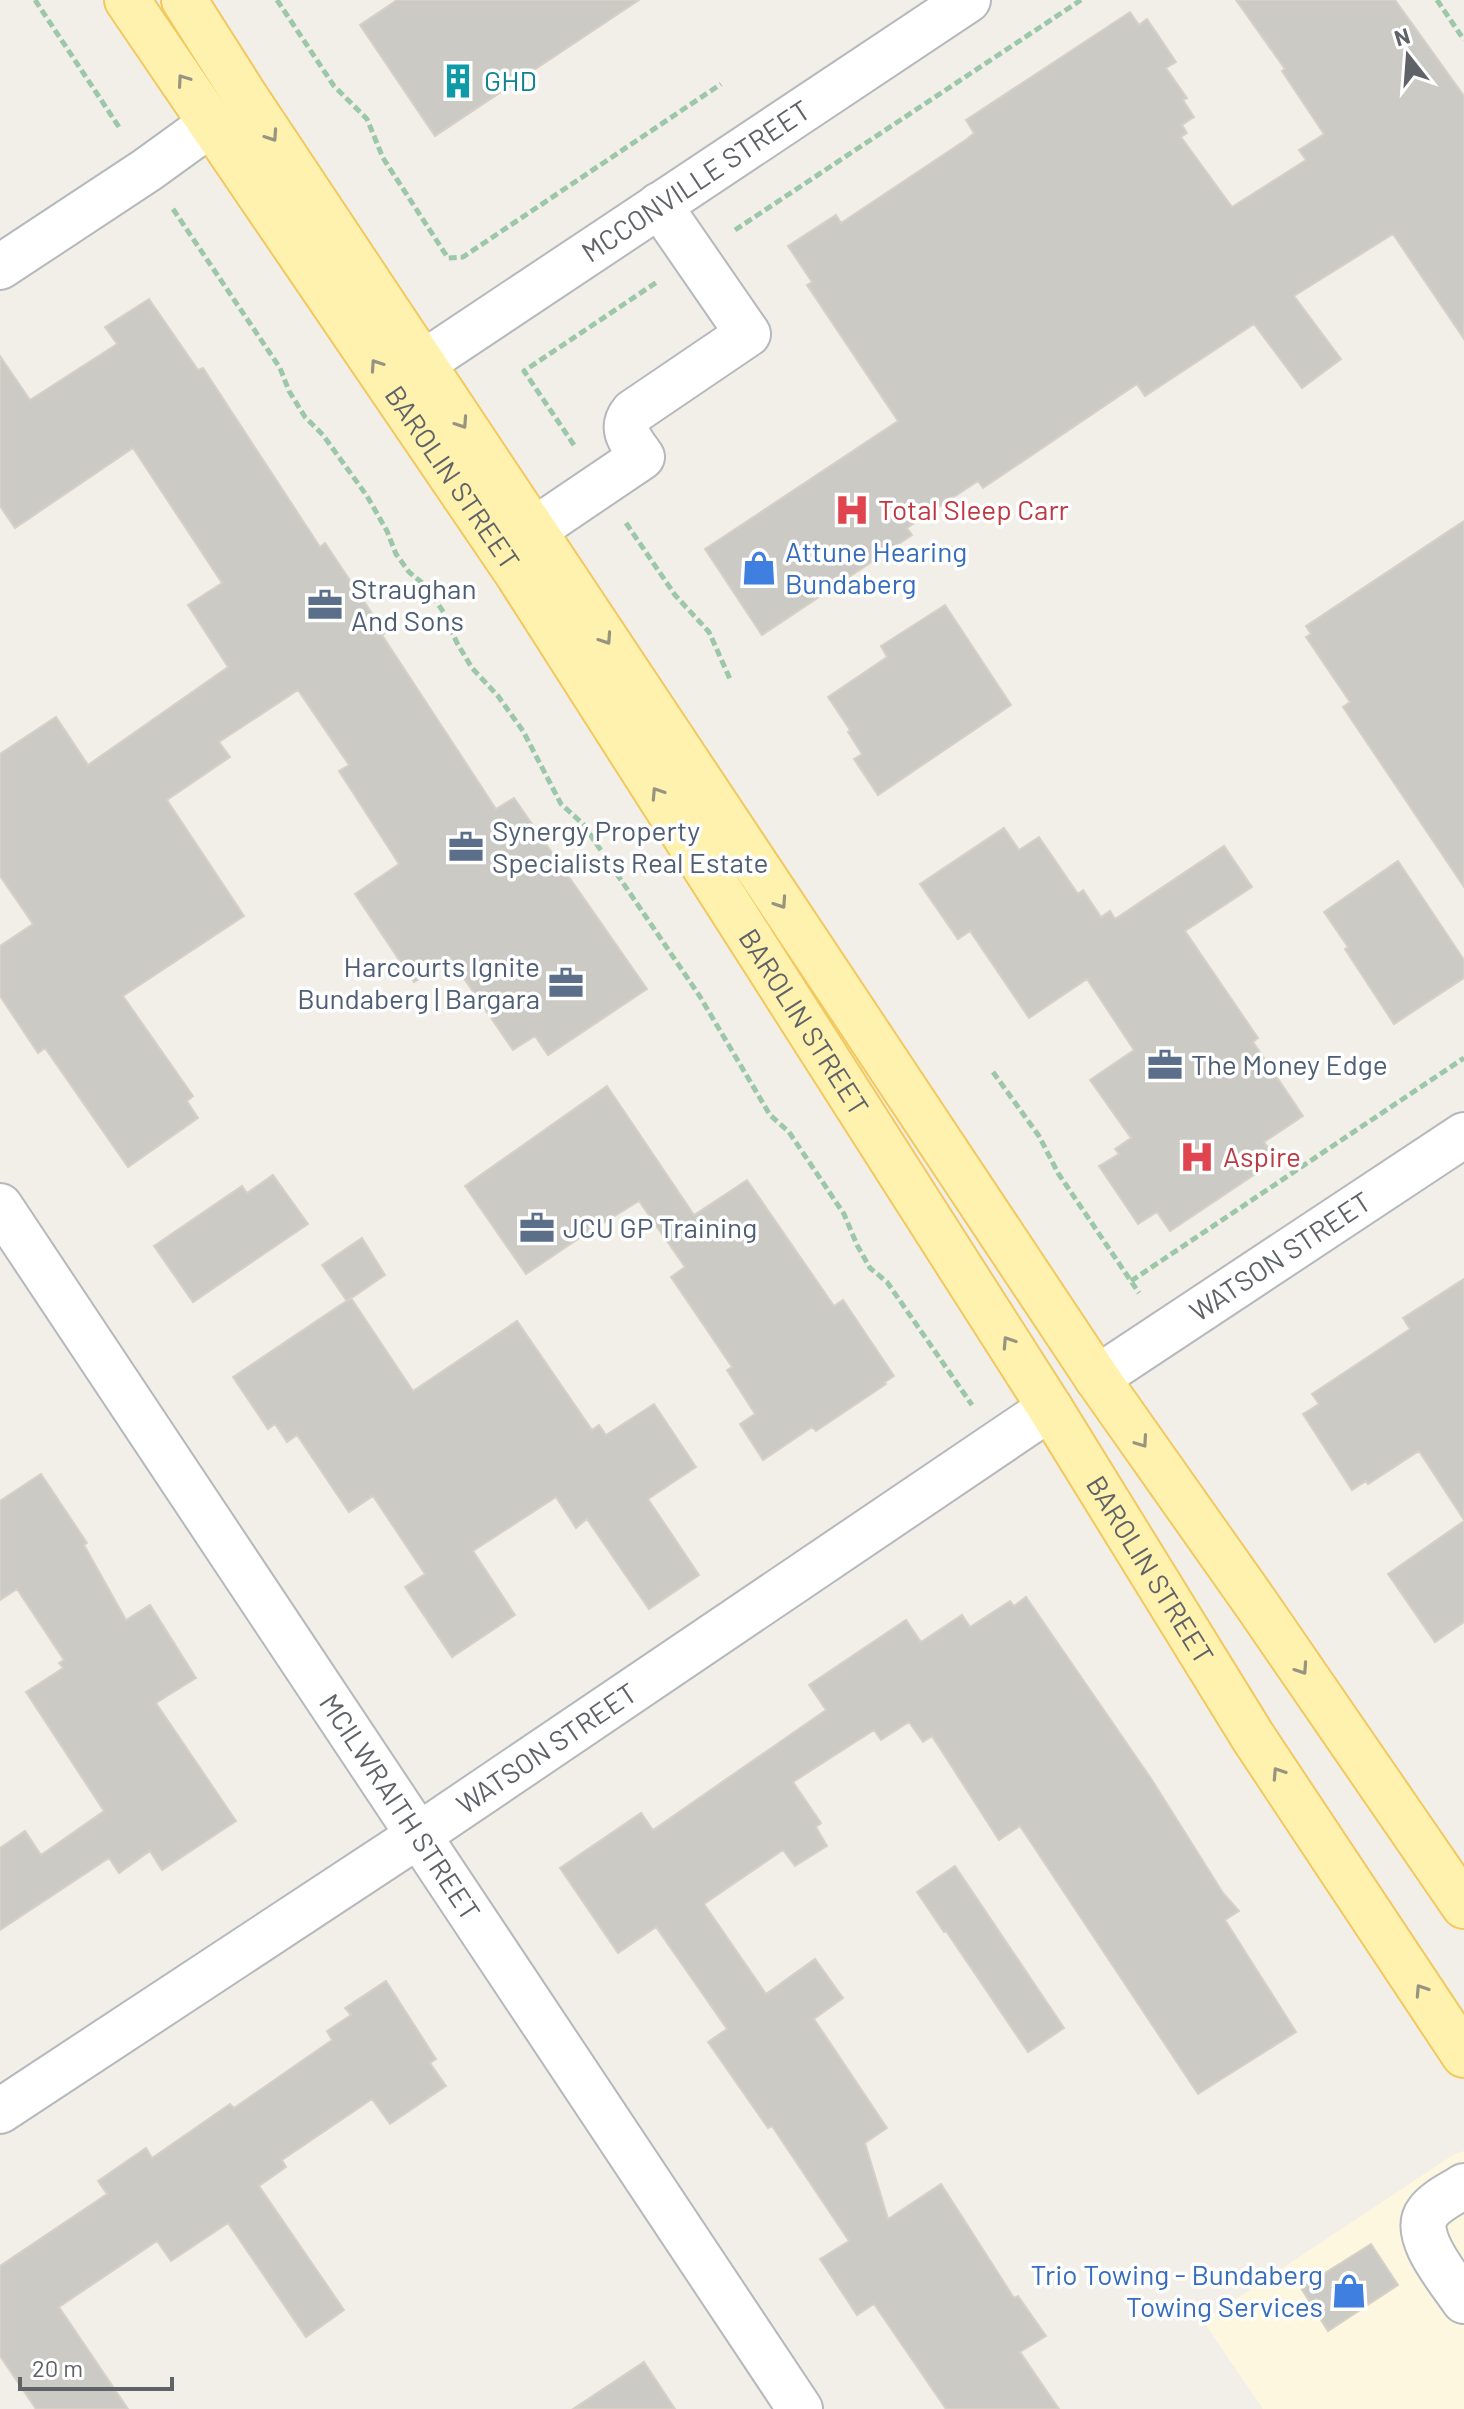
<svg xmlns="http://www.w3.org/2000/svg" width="1464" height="2409" viewBox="0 0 1464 2409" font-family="Barlow,sans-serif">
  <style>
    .commercial { fill: #fef7e0 }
    .building { fill: #cccac5; stroke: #d6d1c6; stroke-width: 2 }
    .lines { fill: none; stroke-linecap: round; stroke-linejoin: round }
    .minor-casing { stroke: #b5b8bc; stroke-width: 48 }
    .major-casing { stroke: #f2c960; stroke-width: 48 }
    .path { stroke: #9cc7a9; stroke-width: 5; stroke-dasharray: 8 4; stroke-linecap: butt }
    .minor { stroke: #fff; stroke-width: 44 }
    .major { stroke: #fff2af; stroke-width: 44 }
    .oneway { stroke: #979581 }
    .labels { text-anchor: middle; stroke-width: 7; stroke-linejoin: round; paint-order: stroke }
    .culture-label { font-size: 28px; fill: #0d838f; stroke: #fff; text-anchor: start }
    .street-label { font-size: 28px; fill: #5f6368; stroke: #fff }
    .health-label { font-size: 28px; fill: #be3a42; stroke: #fff; text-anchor: start }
    .shop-label { font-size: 28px; fill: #366cbe; stroke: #fff; text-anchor: start }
    .service-label { font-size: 28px; fill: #4e5e75; stroke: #fff; text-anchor: start }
  </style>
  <rect width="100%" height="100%" fill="#f1efe8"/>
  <path class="commercial" d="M 1464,2151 L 1464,2409 L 1263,2409 L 1203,2321 L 1453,2155 Z"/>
  <path class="building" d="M 397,0 L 639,0 L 435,136 L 360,25 Z
    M 1236,0 L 1395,0 L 1464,96 L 1464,339 L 1393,234 L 1294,296 L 1341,359 L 1302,388 L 1254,324 L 1145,396 L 1137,384 L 983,488 L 978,481 L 907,528 L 912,535 L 762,635 L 705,549 L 898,421 L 807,285 L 812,282 L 788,246 L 836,215 L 841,223 L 967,139 L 974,133 L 966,120 L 1130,12 L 1139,25 L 1147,19 L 1176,62 L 1166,68 L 1187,98 L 1183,100 L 1194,117 L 1182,125 L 1187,133 L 1181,137 L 1232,207 L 1306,160 L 1299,150 L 1324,134 L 1282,71 L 1285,69 Z
    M 149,299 L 198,370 L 203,368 L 320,547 L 325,543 L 385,633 L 382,635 L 496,809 L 514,798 L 647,989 L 548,1055 L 535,1036 L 513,1050 L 450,958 L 414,982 L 355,894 L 399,864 L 339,771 L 349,765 L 298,690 L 219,742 L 230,757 L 167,800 L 244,916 L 123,996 L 193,1096 L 187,1101 L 198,1118 L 128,1167 L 45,1048 L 38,1053 L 0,996 L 0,946 L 33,924 L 0,876 L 0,754 L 56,717 L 88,765 L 228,667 L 188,605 L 222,583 L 133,448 L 15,528 L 0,506 L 0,356 L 30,400 L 117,344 L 105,327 Z
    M 1464,521 L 1464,887 L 1343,707 L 1350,702 L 1306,637 L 1311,634 L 1306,626 Z
    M 945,605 L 1011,705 L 878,795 L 854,759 L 862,754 L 848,732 L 850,730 L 828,697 L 887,657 L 881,646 Z
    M 1004,828 L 1019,850 L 1039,837 L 1078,894 L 1083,890 L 1101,917 L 1110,911 L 1115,919 L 1224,846 L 1252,887 L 1185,931 L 1258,1038 L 1253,1042 L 1303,1116 L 1264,1142 L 1276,1160 L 1170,1231 L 1157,1212 L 1138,1224 L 1099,1166 L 1119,1154 L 1115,1149 L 1131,1138 L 1090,1080 L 1134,1050 L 1087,979 L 1029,1018 L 970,931 L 958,939 L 920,884 Z
    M 1398,861 L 1464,960 L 1464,978 L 1394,1024 L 1345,949 L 1348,947 L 1324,912 Z
    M 607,1086 L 694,1215 L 747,1180 L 834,1306 L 843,1300 L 894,1376 L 885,1382 L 886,1384 L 816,1431 L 812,1427 L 763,1460 L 740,1424 L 755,1414 L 727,1370 L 732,1367 L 671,1277 L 685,1267 L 639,1201 L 581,1237 L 526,1274 L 465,1186 Z
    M 273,1175 L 308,1224 L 193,1302 L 154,1246 L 242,1186 L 247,1193 Z
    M 362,1238 L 385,1275 L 347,1301 L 322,1265 Z
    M 1464,1279 L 1464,1520 L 1419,1451 L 1368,1484 L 1366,1481 L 1352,1490 L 1303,1414 L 1319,1404 L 1312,1394 L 1410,1329 L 1403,1318 Z
    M 351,1298 L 413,1391 L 517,1321 L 592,1430 L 599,1425 L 606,1435 L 654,1404 L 696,1467 L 648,1499 L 699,1575 L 649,1609 L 587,1519 L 576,1528 L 556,1497 L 473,1551 L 515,1615 L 452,1657 L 405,1587 L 425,1574 L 373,1496 L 349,1512 L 297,1435 L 287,1442 L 275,1424 L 268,1429 L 233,1377 Z
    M 41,1474 L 87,1543 L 84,1545 L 126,1620 L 150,1605 L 196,1678 L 156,1703 L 236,1821 L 162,1870 L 150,1851 L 119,1873 L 109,1858 L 0,1930 L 0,1848 L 25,1831 L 41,1855 L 104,1811 L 26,1692 L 63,1668 L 59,1663 L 64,1660 L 17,1589 L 0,1600 L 0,1501 Z
    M 1464,1521 L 1464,1622 L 1435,1642 L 1388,1574 Z
    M 1026,1597 L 1152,1780 L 1223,1893 L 1239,1911 L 1225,1920 L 1296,2032 L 1198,2094 L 1020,1826 L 999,1840 L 932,1736 L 923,1742 L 909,1722 L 881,1740 L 874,1730 L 793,1782 L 821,1823 L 816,1827 L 827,1846 L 795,1866 L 783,1850 L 704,1904 L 766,1994 L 815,1959 L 843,1998 L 814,2019 L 887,2128 L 865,2143 L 888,2219 L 941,2184 L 1014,2298 L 1018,2296 L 1046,2336 L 1020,2352 L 1059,2409 L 946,2409 L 874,2304 L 857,2315 L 820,2259 L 849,2241 L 772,2126 L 768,2128 L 708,2042 L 727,2029 L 656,1927 L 618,1953 L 560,1868 L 641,1813 L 653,1830 L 826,1710 L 809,1685 L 906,1620 L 921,1642 L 962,1615 L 970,1627 L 1010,1601 L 1014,1606 Z
    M 955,1866 L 1064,2028 L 1028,2052 L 946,1931 L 944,1932 L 917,1892 Z
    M 386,1981 L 436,2059 L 430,2063 L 446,2086 L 390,2124 L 372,2099 L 282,2160 L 286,2167 L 259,2186 L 344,2310 L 306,2337 L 228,2223 L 171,2261 L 157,2241 L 59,2307 L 128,2409 L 36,2409 L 0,2356 L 0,2266 L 107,2194 L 98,2181 L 146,2148 L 152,2158 L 230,2104 L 234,2108 L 332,2040 L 327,2031 L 351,2015 L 345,2008 Z
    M 1371,2244 L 1398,2285 L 1328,2331 L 1301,2288 Z
    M 644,2362 L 675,2409 L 573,2409 Z"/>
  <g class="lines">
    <g class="minor-casing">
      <g id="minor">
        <path d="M 0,267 L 147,170 L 212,123"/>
        <path id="s1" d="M 423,363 L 968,0"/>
        <path d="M 534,530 L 642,457 C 631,441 619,429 633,412 L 748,334 L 659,205"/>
        <path id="s2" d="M 0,1206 L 800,2409"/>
        <path id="s3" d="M 1097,1378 L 1464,1135"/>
        <path id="s4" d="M 0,2111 L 419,1835 L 1050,1408"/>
        <path d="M 1464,2186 C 1452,2194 1436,2201 1428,2212 C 1410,2235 1451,2281 1464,2301"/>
      </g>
    </g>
    <g class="major-casing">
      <g id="major">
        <path id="s5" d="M 127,0 L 517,573 L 1050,1408 L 1253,1737 L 1464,2055"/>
        <path d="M 184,0 L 245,96 L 1097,1378 L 1257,1605 L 1464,1906"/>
      </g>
    </g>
    <path class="path" d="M 35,0 L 121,130
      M 277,0 L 334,86 L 367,119 L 383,158 L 448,258 L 463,257 L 721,84
      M 1437,0 L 1464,40
      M 173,209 L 280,368 L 289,391 L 305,417 L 323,435 L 367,496 L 387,531 L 396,554 L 409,572 L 426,586 L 444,613 L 457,643 L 472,668 L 498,696 L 523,731 L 561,804 L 583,824 L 699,995 L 770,1115 L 789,1132 L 844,1214 L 857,1245 L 870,1268 L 887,1282 L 972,1405
      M 735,230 L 1081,0
      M 574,445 L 524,371 L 657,282
      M 626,523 L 675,595 L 709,632 L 730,679
      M 993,1072 L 1039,1136 L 1058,1173 L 1139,1293
      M 1131,1281 L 1464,1058"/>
    <use href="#minor" class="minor"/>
    <use href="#major" class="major"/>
  </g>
  <defs><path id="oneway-chevron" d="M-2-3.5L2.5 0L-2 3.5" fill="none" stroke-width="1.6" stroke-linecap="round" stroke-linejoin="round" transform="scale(2)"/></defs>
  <g class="oneway">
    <use href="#oneway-chevron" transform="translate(183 80) rotate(-125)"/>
    <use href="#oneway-chevron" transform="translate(272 136) rotate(56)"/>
    <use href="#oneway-chevron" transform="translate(376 365) rotate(-124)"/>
    <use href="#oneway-chevron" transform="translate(462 423) rotate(56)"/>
    <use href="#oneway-chevron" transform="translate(606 639) rotate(56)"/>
    <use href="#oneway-chevron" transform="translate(657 793) rotate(-123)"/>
    <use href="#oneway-chevron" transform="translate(781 903) rotate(56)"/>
    <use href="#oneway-chevron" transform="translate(1008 1342) rotate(-123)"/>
    <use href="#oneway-chevron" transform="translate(1142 1442) rotate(55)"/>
    <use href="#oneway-chevron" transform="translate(1302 1669) rotate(56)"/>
    <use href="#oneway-chevron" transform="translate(1278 1773) rotate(-123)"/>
    <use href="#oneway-chevron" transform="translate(1421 1990) rotate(-123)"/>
  </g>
  <defs>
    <g id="building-bare" transform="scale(2.76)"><path d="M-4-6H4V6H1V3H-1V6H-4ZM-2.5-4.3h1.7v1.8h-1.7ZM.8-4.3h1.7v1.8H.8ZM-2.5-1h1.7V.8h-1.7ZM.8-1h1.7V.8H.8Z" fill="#0f9aa8" stroke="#fff" stroke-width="2.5" paint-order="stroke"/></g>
    <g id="hospital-bare" transform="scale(2.76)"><path d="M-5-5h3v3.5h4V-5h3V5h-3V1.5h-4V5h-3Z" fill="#e0444e" stroke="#fff" stroke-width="2.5" paint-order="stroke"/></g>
    <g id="shop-bare" transform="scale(2.76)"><path d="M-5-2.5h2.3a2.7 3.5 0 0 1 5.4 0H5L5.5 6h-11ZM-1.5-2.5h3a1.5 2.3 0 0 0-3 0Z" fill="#3f7fe0" stroke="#fff" stroke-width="2.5" paint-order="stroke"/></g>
    <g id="office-bare" transform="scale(2.76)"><path d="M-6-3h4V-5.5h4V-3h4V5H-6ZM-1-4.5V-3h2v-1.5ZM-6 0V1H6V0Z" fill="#5c6f8a" stroke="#fff" stroke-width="2.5" paint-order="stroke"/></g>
  </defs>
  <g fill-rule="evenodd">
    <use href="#building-bare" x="458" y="81"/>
    <use href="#hospital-bare" x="852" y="510"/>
    <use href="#shop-bare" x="759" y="568"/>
    <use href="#office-bare" x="325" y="605"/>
    <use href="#office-bare" x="466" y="847"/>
    <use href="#office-bare" x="566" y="983"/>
    <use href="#office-bare" x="1165" y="1065"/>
    <use href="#hospital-bare" x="1197" y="1157"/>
    <use href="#office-bare" x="537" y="1228"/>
    <use href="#shop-bare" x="1349" y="2291"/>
  </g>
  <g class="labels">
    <g class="culture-label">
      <text x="484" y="91">GHD</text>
    </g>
    <g class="street-label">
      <text dy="10" stroke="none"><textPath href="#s1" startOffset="328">MCCONVILLE STREET</textPath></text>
      <text dy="10" stroke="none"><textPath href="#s5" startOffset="578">BAROLIN STREET</textPath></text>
      <text dy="10" stroke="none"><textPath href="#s5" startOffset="1226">BAROLIN STREET</textPath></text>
      <text dy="10" stroke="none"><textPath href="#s3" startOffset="220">WATSON STREET</textPath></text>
      <text dy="10" stroke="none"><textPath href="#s5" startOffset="1874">BAROLIN STREET</textPath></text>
      <text dy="10" stroke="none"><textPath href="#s4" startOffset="656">WATSON STREET</textPath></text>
      <text dy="10" stroke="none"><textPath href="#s2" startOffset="722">MCILWRAITH STREET</textPath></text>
    </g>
    <g class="health-label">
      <text x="878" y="520">Total Sleep Carr</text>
      <text x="1223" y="1167">Aspire</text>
    </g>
    <g class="shop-label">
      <text x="785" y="562">Attune Hearing<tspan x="785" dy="32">Bundaberg</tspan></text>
      <text x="1323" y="2285" text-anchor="end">Trio Towing - Bundaberg<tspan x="1323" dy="32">Towing Services</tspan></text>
    </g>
    <g class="service-label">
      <text x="351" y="599">Straughan<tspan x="351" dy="32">And Sons</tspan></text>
      <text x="492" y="841">Synergy Property<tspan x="492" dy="32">Specialists Real Estate</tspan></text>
      <text x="540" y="977" text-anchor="end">Harcourts Ignite<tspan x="540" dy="32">Bundaberg | Bargara</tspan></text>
      <text x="1191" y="1075">The Money Edge</text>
      <text x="563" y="1238">JCU GP Training</text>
    </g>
  </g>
  <g transform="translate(1408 56) rotate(343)" stroke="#ffffff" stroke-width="6" paint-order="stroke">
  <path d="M0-6L14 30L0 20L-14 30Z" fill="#5f6368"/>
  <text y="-12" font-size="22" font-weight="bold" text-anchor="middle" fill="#5f6368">N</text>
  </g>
  <path d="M20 2377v12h152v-12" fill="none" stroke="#5f6368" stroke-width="4"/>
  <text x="32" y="2377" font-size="24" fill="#5f6368" stroke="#ffffff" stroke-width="6" paint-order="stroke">20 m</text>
</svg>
